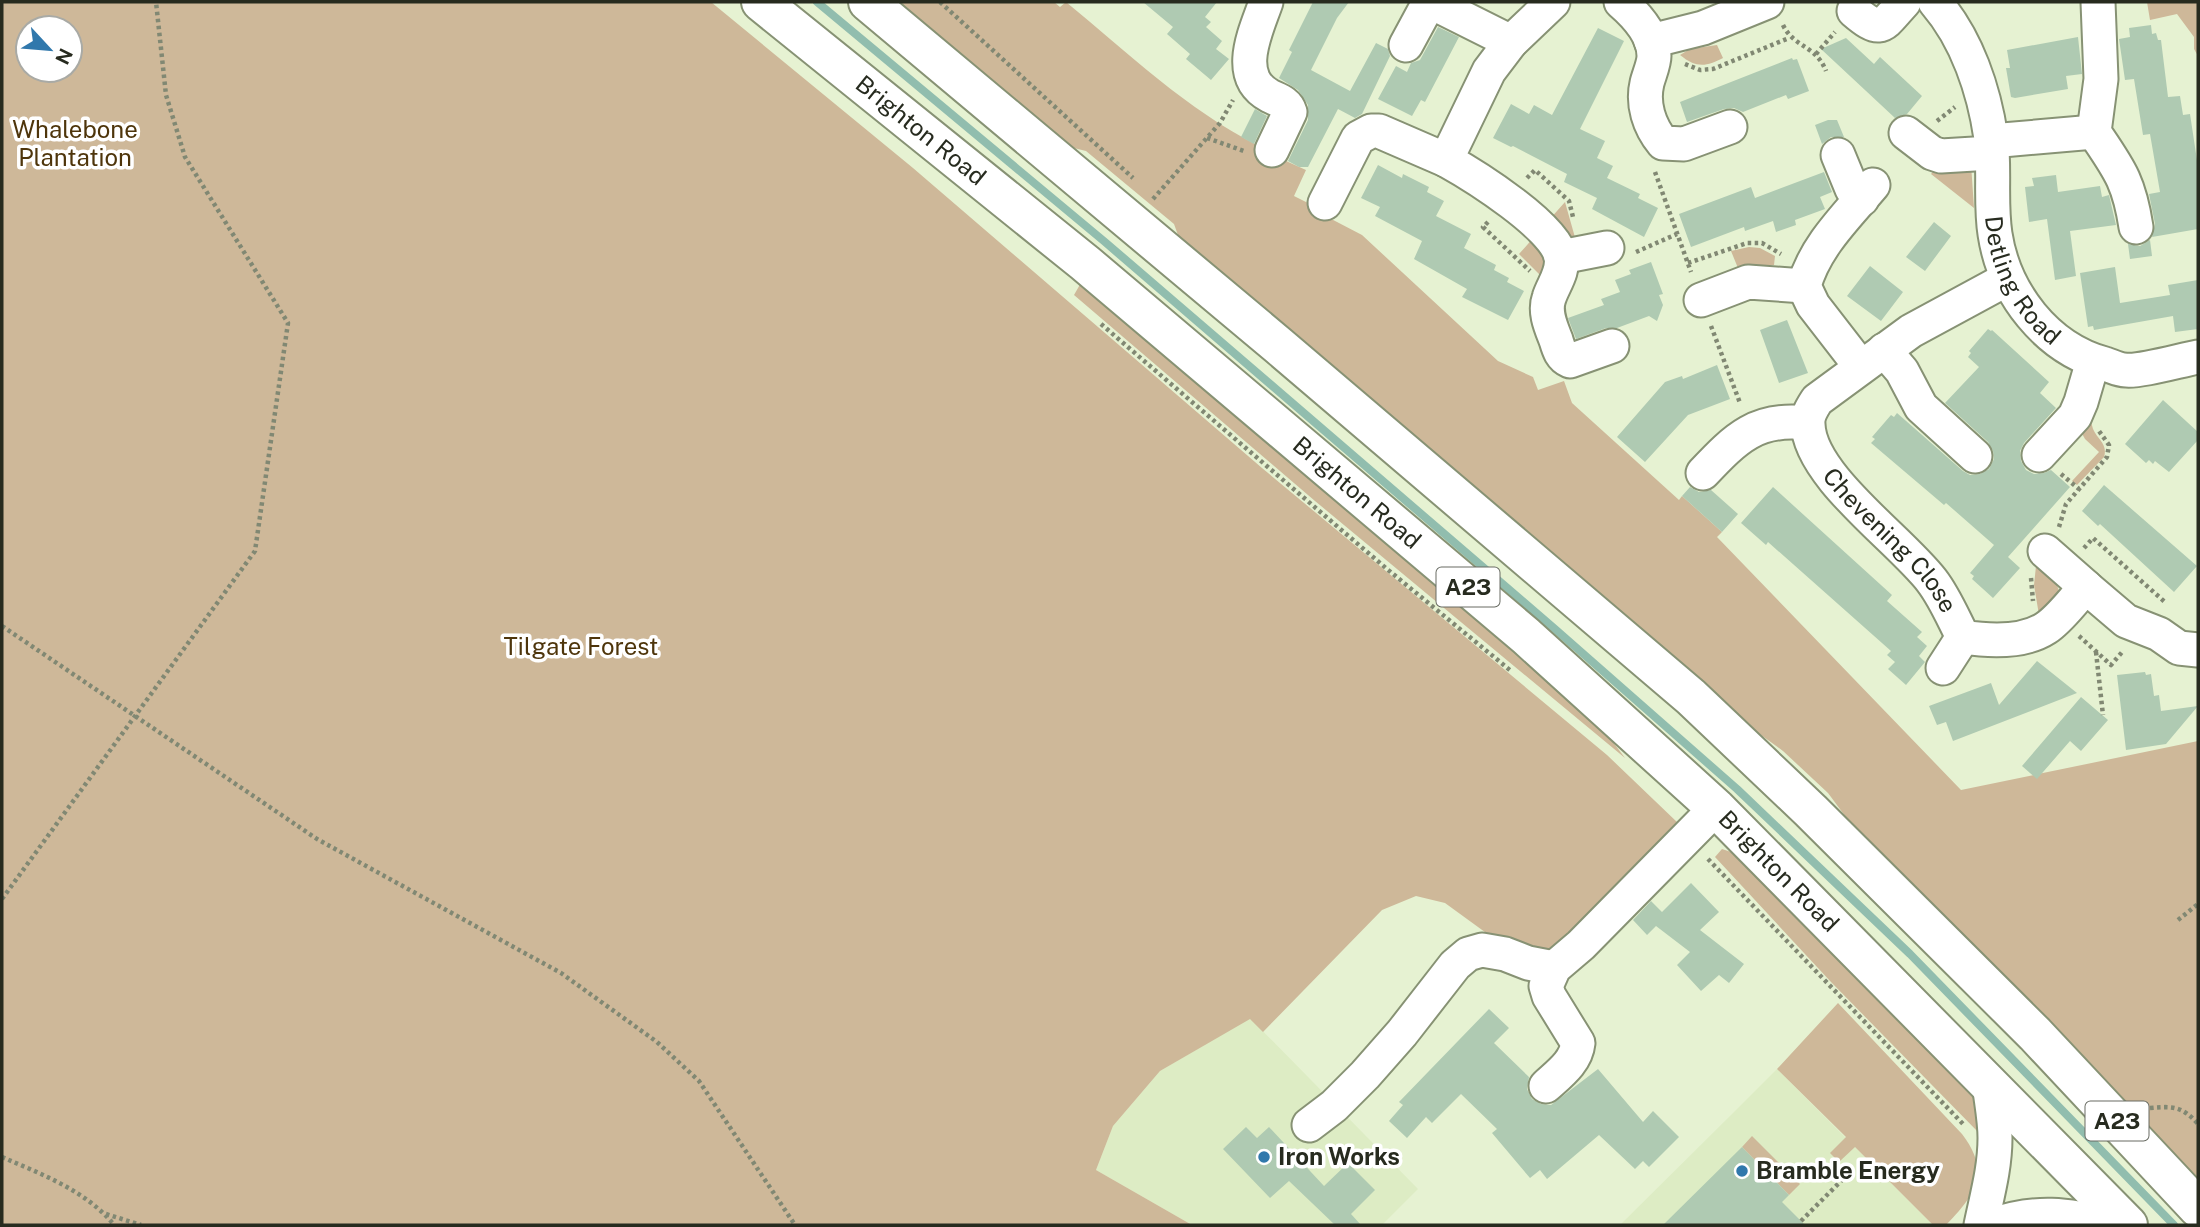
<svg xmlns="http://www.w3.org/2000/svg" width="2200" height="1227" viewBox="0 0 2200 1227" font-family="'Public Sans',sans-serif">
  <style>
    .built { fill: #ddecc4 }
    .green { fill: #ceb899; fill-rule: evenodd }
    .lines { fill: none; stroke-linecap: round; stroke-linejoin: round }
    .stream { stroke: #91bdae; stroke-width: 8 }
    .building { fill: #afcab2 }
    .minor-casing { stroke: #879274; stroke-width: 37 }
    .major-casing { stroke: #879274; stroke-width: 42 }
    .path { stroke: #818873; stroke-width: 4.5; stroke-dasharray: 3.5 3.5; stroke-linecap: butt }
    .minor { stroke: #fff; stroke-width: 33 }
    .major { stroke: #fff; stroke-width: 38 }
    .poi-dot { fill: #3078ac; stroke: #fff; stroke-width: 2.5 }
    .labels { text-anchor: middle; stroke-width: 7; stroke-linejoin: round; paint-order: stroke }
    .shield { fill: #fff; stroke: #686b62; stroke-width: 2 }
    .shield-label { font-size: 23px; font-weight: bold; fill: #272b1f }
    .park-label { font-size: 24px; fill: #4e350b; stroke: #fff }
    .street-label { font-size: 24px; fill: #272b1f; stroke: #fff }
    .poi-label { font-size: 24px; font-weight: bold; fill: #272b1f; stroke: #fff; text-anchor: start }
  </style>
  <rect width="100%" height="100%" fill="#e6f2d2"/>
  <path class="built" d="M 1250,1018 L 1418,1189 L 1382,1225 L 1192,1225 L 1096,1170 L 1113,1126 L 1160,1071 Z
    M 1777,1069 L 1933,1225 L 1620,1225 L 1731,1115 Z"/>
  <path class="green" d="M 2,2 L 711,2 L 913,168 L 1262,468 L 1607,755 L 1678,823 L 1548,958 L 1489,935 L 1445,903 L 1416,896 L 1382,910 L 1263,1032 L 1250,1019 L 1160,1071 L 1113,1126 L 1096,1170 L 1192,1225 L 2,1225 ZM 28,28 L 70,28 L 70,70 L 28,70 Z
    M 890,2 L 1054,2 L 1060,7 L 1066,2 C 1127,52 1187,110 1259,146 L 1258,150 L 1284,164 L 1286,161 L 1306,170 L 1294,196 L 1314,206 L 1314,210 L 1362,235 L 1498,361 L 1533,377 L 1538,390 L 1564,381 L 1572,403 L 1679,500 L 1682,496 L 1722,532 L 1717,537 L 1961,790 L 2198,741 L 2198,1186 L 1860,836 L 1828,793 L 1783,751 L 1732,714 L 1183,249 L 1174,224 L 1086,151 L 1062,145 Z
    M 2147,2 L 2198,2 L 2198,56 L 2194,49 L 2194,37 L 2177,14 L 2150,20 Z
    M 1717,45 L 1723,58 C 1706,67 1696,68 1680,55 L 1690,49 Z
    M 1971,164 L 1974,208 L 1931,174 L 1937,167 Z
    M 1565,202 L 1576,241 L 1549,220 Z
    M 1535,236 L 1548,254 L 1544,279 L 1519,254 Z
    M 1749,247 L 1760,248 L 1775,256 L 1774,265 L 1759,266 L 1759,270 L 1740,273 L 1731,251 Z
    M 1082,281 L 1594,717 L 1625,758 L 1315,501 L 1074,295 Z
    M 2089,410 C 2090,416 2091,423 2093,429 C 2098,440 2108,444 2104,457 L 2077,485 L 2072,481 L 2099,452 L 2085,439 L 2080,430 Z
    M 2036,566 C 2046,571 2060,582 2059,595 L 2039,615 L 2034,585 Z
    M 1722,849 L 1740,855 L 1972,1087 L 1979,1110 L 1979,1133 L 1831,982 L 1715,857 Z
    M 1838,1003 L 1962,1134 C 1991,1172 1976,1194 1946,1225 L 1933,1225 L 1855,1147 L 1839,1162 L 1830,1153 L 1846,1137 L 1777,1069 Z
    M 1752,1136 L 1800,1184 L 1789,1195 L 1742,1147 Z"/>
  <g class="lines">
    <path class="stream" d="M 817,2 L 1105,242 L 1555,629 L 1737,789 L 1910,954 L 2174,1225"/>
  </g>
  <path class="building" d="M 1143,2 L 1217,2 L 1205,17 L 1211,22 L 1206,27 L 1222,41 L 1216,49 L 1229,59 L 1211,80 L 1186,59 L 1190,54 L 1167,34 L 1173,27 Z
    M 1313,2 L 1349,2 L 1337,18 L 1311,70 L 1350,91 L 1376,43 L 1388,49 L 1390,56 L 1362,114 L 1355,118 L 1338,109 L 1308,167 L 1299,167 L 1288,161 L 1308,120 L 1308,105 L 1298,90 L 1279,78 L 1292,52 L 1289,50 Z
    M 2151,25 L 2152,34 L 2156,33 L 2158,40 L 2161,40 L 2168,97 L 2180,96 L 2183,115 L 2190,114 L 2198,167 L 2198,229 L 2152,237 L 2155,224 L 2149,194 L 2160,192 L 2150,134 L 2143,135 L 2134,79 L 2125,80 L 2119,39 L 2130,37 L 2129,28 Z
    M 1438,27 L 1459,37 L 1425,102 L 1421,100 L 1412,116 L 1378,99 L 1396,66 L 1407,72 L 1411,63 L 1420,60 Z
    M 1598,28 L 1624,41 L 1580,129 L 1605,141 L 1597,158 L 1613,166 L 1607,178 L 1640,194 L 1638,198 L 1658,208 L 1644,237 L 1592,209 L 1597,198 L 1564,182 L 1567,174 L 1513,146 L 1511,147 L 1493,138 L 1511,104 L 1529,114 L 1534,105 L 1552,115 Z
    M 2078,37 L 2082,74 L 2066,76 L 2068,89 L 2015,98 L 2011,97 L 2006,68 L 2010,68 L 2007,50 Z
    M 1846,38 L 1874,64 L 1880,57 L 1922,96 L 1907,114 L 1895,118 L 1821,49 Z
    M 1792,58 L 1793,60 L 1797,59 L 1809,91 L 1788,99 L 1786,95 L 1743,112 L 1734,108 L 1724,109 L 1687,122 L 1680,102 Z
    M 1255,109 L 1267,116 L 1254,144 L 1241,137 Z
    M 1837,120 L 1844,137 L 1831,137 L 1822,144 L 1815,125 L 1828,120 Z
    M 1378,165 L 1402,178 L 1403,174 L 1429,187 L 1427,192 L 1444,201 L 1436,216 L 1471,234 L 1464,248 L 1496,265 L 1494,270 L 1509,278 L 1507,282 L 1524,291 L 1508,320 L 1462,297 L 1467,289 L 1414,259 L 1422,241 L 1375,216 L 1380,207 L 1361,198 Z
    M 1824,172 L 1832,192 L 1820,197 L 1825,209 L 1795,220 L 1796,225 L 1776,232 L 1773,221 L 1745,231 L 1744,227 L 1691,247 L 1679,214 L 1751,187 L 1755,198 Z
    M 2056,175 L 2058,192 L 2100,186 L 2102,197 L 2109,195 L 2116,225 L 2070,231 L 2076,276 L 2055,280 L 2047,219 L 2029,222 L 2025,187 L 2034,186 L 2032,178 Z
    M 1934,222 L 1951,236 L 1925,271 L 1906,257 Z
    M 2150,240 L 2152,256 L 2130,259 L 2128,244 L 2140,246 Z
    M 1651,262 L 1663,294 L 1659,295 L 1663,305 L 1657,321 L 1649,316 L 1617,328 L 1606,328 L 1576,339 L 1568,318 L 1604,305 L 1601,299 L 1620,292 L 1615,280 L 1631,274 L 1629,270 Z
    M 1870,266 L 1903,292 L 1881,321 L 1847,296 Z
    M 2115,267 L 2120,303 L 2170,295 L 2168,285 L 2198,280 L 2198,329 L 2175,332 L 2173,316 L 2105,328 L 2094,330 L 2093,326 L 2088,327 L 2080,273 Z
    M 1787,320 L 1808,373 L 1779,383 L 1760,330 Z
    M 1988,329 L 1991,331 L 1992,330 L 2049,382 L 2040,393 L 2056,408 L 2024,443 L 2020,451 L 2021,461 L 2026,470 L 2034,474 L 2044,473 L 2051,470 L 2070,487 L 2008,557 L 2020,568 L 1993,598 L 1972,579 L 1974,576 L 1970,573 L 1994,545 L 1946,503 L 1944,505 L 1871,443 L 1875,439 L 1872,437 L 1891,415 L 1894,417 L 1897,413 L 1963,471 L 1970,475 L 1980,474 L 1989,469 L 1994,459 L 1993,451 L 1988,442 L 1945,403 L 1979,367 L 1968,357 L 1971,353 L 1969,351 Z
    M 1717,365 L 1730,399 L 1688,415 L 1645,462 L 1617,437 L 1665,382 L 1682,376 L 1683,379 Z
    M 2163,400 L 2198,432 L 2198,440 L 2169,472 L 2155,461 L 2153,464 L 2149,460 L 2146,463 L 2125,444 Z
    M 2104,485 L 2197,566 L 2174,592 L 2100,524 L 2098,526 L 2082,511 Z
    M 1690,487 L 1699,492 L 1711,490 L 1738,514 L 1722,532 L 1682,496 Z
    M 1773,487 L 1892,595 L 1887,601 L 1922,632 L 1917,637 L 1927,646 L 1919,656 L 1925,662 L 1906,685 L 1888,669 L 1895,662 L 1887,655 L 1891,651 L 1768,542 L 1766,545 L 1741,523 Z
    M 2037,661 L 2077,693 L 1953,741 L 1946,722 L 1937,725 L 1929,706 L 1991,683 L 1999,705 Z
    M 2145,672 L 2146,675 L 2151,674 L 2154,696 L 2159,695 L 2161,711 L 2198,706 L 2166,744 L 2126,750 L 2117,675 Z
    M 2081,697 L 2108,720 L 2081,751 L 2070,741 L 2037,779 L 2022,766 Z
    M 1691,883 L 1719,912 L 1700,930 L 1744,964 L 1729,983 L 1719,975 L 1701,991 L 1677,965 L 1690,952 L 1656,926 L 1647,935 L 1633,920 L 1651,901 L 1662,912 Z
    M 1489,1009 L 1509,1028 L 1494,1043 L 1529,1077 L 1527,1089 L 1532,1099 L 1541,1104 L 1551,1105 L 1598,1069 L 1643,1122 L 1653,1111 L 1679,1137 L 1649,1167 L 1643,1161 L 1635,1169 L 1599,1135 L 1547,1179 L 1540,1170 L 1530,1178 L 1492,1133 L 1497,1129 L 1461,1094 L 1432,1123 L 1426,1117 L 1407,1138 L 1389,1121 L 1403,1105 L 1399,1102 Z
    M 1246,1127 L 1257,1138 L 1269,1127 L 1324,1186 L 1348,1163 L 1375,1190 L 1351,1214 L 1361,1225 L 1335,1225 L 1289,1181 L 1270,1198 L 1223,1149 Z
    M 1742,1147 L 1789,1195 L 1782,1202 L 1805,1225 L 1663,1225 Z"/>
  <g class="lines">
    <g class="minor-casing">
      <g id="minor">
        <path d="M 1266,2 C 1256,31 1233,76 1270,96 C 1278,100 1287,102 1290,112 L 1272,150"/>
        <path d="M 1553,2 L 1511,42 L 1489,71 L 1446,160 C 1473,175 1555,226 1561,257 C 1564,272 1553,285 1549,298 C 1544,312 1551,327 1556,340 C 1559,350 1561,357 1570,361 L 1612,346"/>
        <path d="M 1621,2 C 1636,15 1654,34 1654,56 C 1654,64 1649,75 1647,83 C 1642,104 1649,126 1663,143 L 1684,144 L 1730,127"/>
        <path id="s1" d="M 1935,2 C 1967,39 1984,90 1991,138 C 1995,170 1990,202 1995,234 C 2004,293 2046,348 2105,364 C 2111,366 2119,370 2125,370 C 2140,372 2181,360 2198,357"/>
        <path d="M 2098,2 L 2101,79 L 2094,132 C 2119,169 2129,181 2136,227"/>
        <path d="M 1854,11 C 1882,35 1882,26 1904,2"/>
        <path d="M 1651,41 L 1703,28 L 1767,2"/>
        <path d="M 1406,45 L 1426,8 L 1435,4 L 1511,42"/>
        <path d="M 1906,133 L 1932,153 L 1941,156 L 1991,153"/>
        <path d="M 1991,141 L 2094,132"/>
        <path d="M 1838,155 L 1852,189 L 1862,199"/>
        <path d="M 1325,203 L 1358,138 L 1371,131 L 1379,131 L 1446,160"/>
        <path d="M 1561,257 L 1607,248"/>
        <path id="s2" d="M 2007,279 L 1911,331 L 1817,400 C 1812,408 1807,415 1808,424 C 1809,476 1901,540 1932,581 C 1945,598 1953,618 1963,637 C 1989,641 2023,643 2046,628 C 2061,618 2073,600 2086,587 L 2126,621 L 2159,634 L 2179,648 L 2198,650"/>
        <path d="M 1701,300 L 1748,282 L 1804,286"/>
        <path d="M 1884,350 L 1902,371 L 1921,407 L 1975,456"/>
        <path d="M 1861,367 L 1813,305 L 1804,286 C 1815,246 1847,216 1873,185"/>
        <path d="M 2039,455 L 2075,416 L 2081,402 L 2093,361"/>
        <path d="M 1703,473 C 1736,438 1757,417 1807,423"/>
        <path d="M 2045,551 L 2086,587"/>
        <path d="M 1943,668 L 1963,637"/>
        <path d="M 1546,1086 C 1559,1074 1576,1062 1578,1043 L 1549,996 L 1546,986 L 1554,968 L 1581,945 L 1716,808"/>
        <path d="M 1309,1125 L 1334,1106 L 1365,1075 L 1402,1033 L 1455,965 L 1468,954 L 1482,950 L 1505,954 L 1528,963 L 1554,968"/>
        <path d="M 1981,1225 C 1987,1196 1995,1168 1995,1138 C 1995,1119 1991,1101 1989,1082"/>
        <path d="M 1993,1225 C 2035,1210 2068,1214 2111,1225"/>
      </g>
    </g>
    <g class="major-casing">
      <g id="major">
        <path id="s3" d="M 761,2 L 1085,263 L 1526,636 L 1716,808 L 2128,1225"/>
        <path d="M 868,2 L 1279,346 L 1691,697 L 1811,811 L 2035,1034 L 2198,1208"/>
      </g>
    </g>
    <path class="path" d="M 940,2 L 1133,178
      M 1783,25 C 1794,48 1816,45 1826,71
      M 1816,54 L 1835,32
      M 1685,64 L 1700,70 L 1713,69 L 1789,38
      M 1937,121 L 1955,107
      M 1207,138 L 1244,151
      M 1655,172 L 1691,272
      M 1527,178 L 1535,170 L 1569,201 L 1573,217
      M 1153,199 L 1220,123 L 1233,100
      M 1488,222 L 1483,227 L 1530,271
      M 1636,252 L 1677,234
      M 1688,263 L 1747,243 L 1762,243 L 1781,254
      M 1101,324 L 1387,569 L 1511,671
      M 1711,326 L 1740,403
      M 2061,474 L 2079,489
      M 2059,527 L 2066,504 L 2107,457 L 2109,445 L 2099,431
      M 2084,548 L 2093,538 L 2166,603
      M 2031,578 L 2033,601
      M 2,626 L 317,839 L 561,973 L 657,1042 L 699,1081 L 795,1225
      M 2079,636 L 2111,665 L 2123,651
      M 2096,652 L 2103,715
      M 1708,859 L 1964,1125
      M 2,899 L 255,551 L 288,323 L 185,157 L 166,95 L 156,2
      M 2178,920 L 2198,904
      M 2150,1108 C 2173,1106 2182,1106 2198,1124
      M 2,1157 C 41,1174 87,1191 114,1225
      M 106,1214 L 141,1225
      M 1801,1221 L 1842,1180"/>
    <use href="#minor" class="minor"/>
    <use href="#major" class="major"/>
  </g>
  <g class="poi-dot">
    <circle cx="1264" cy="1157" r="7"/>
    <circle cx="1742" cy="1171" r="7"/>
  </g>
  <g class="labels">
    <g class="shield">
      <rect x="1436.5" y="567.5" width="63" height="39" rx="5"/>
      <rect x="2085.5" y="1101.5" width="63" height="39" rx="5"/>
    </g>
    <g class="shield-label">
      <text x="1468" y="595">A23</text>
      <text x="2117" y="1129">A23</text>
    </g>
    <g class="park-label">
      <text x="75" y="138">Whalebone<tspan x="75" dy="28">Plantation</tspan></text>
      <text x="581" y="655">Tilgate Forest</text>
    </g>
    <g class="street-label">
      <text dy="8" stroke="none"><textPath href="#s3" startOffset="205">Brighton Road</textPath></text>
      <text dy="8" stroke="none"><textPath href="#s1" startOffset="299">Detling Road</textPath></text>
      <text dy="8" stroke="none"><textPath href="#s3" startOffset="772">Brighton Road</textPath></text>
      <text dy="8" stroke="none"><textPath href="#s2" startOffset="397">Chevening Close</textPath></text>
      <text dy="8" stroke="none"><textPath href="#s3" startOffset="1339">Brighton Road</textPath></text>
    </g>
    <g class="poi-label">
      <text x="1278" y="1165">Iron Works</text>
      <text x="1756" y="1179">Bramble Energy</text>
    </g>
  </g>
  <rect width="2200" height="1227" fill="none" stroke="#272b1f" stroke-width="7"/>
  <g transform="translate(49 49) rotate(116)"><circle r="33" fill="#ffffff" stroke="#a9aaa5" stroke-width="2"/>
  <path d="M0-5L12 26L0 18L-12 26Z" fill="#3078ac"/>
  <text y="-10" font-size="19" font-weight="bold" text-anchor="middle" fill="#272b1f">N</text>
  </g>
</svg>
